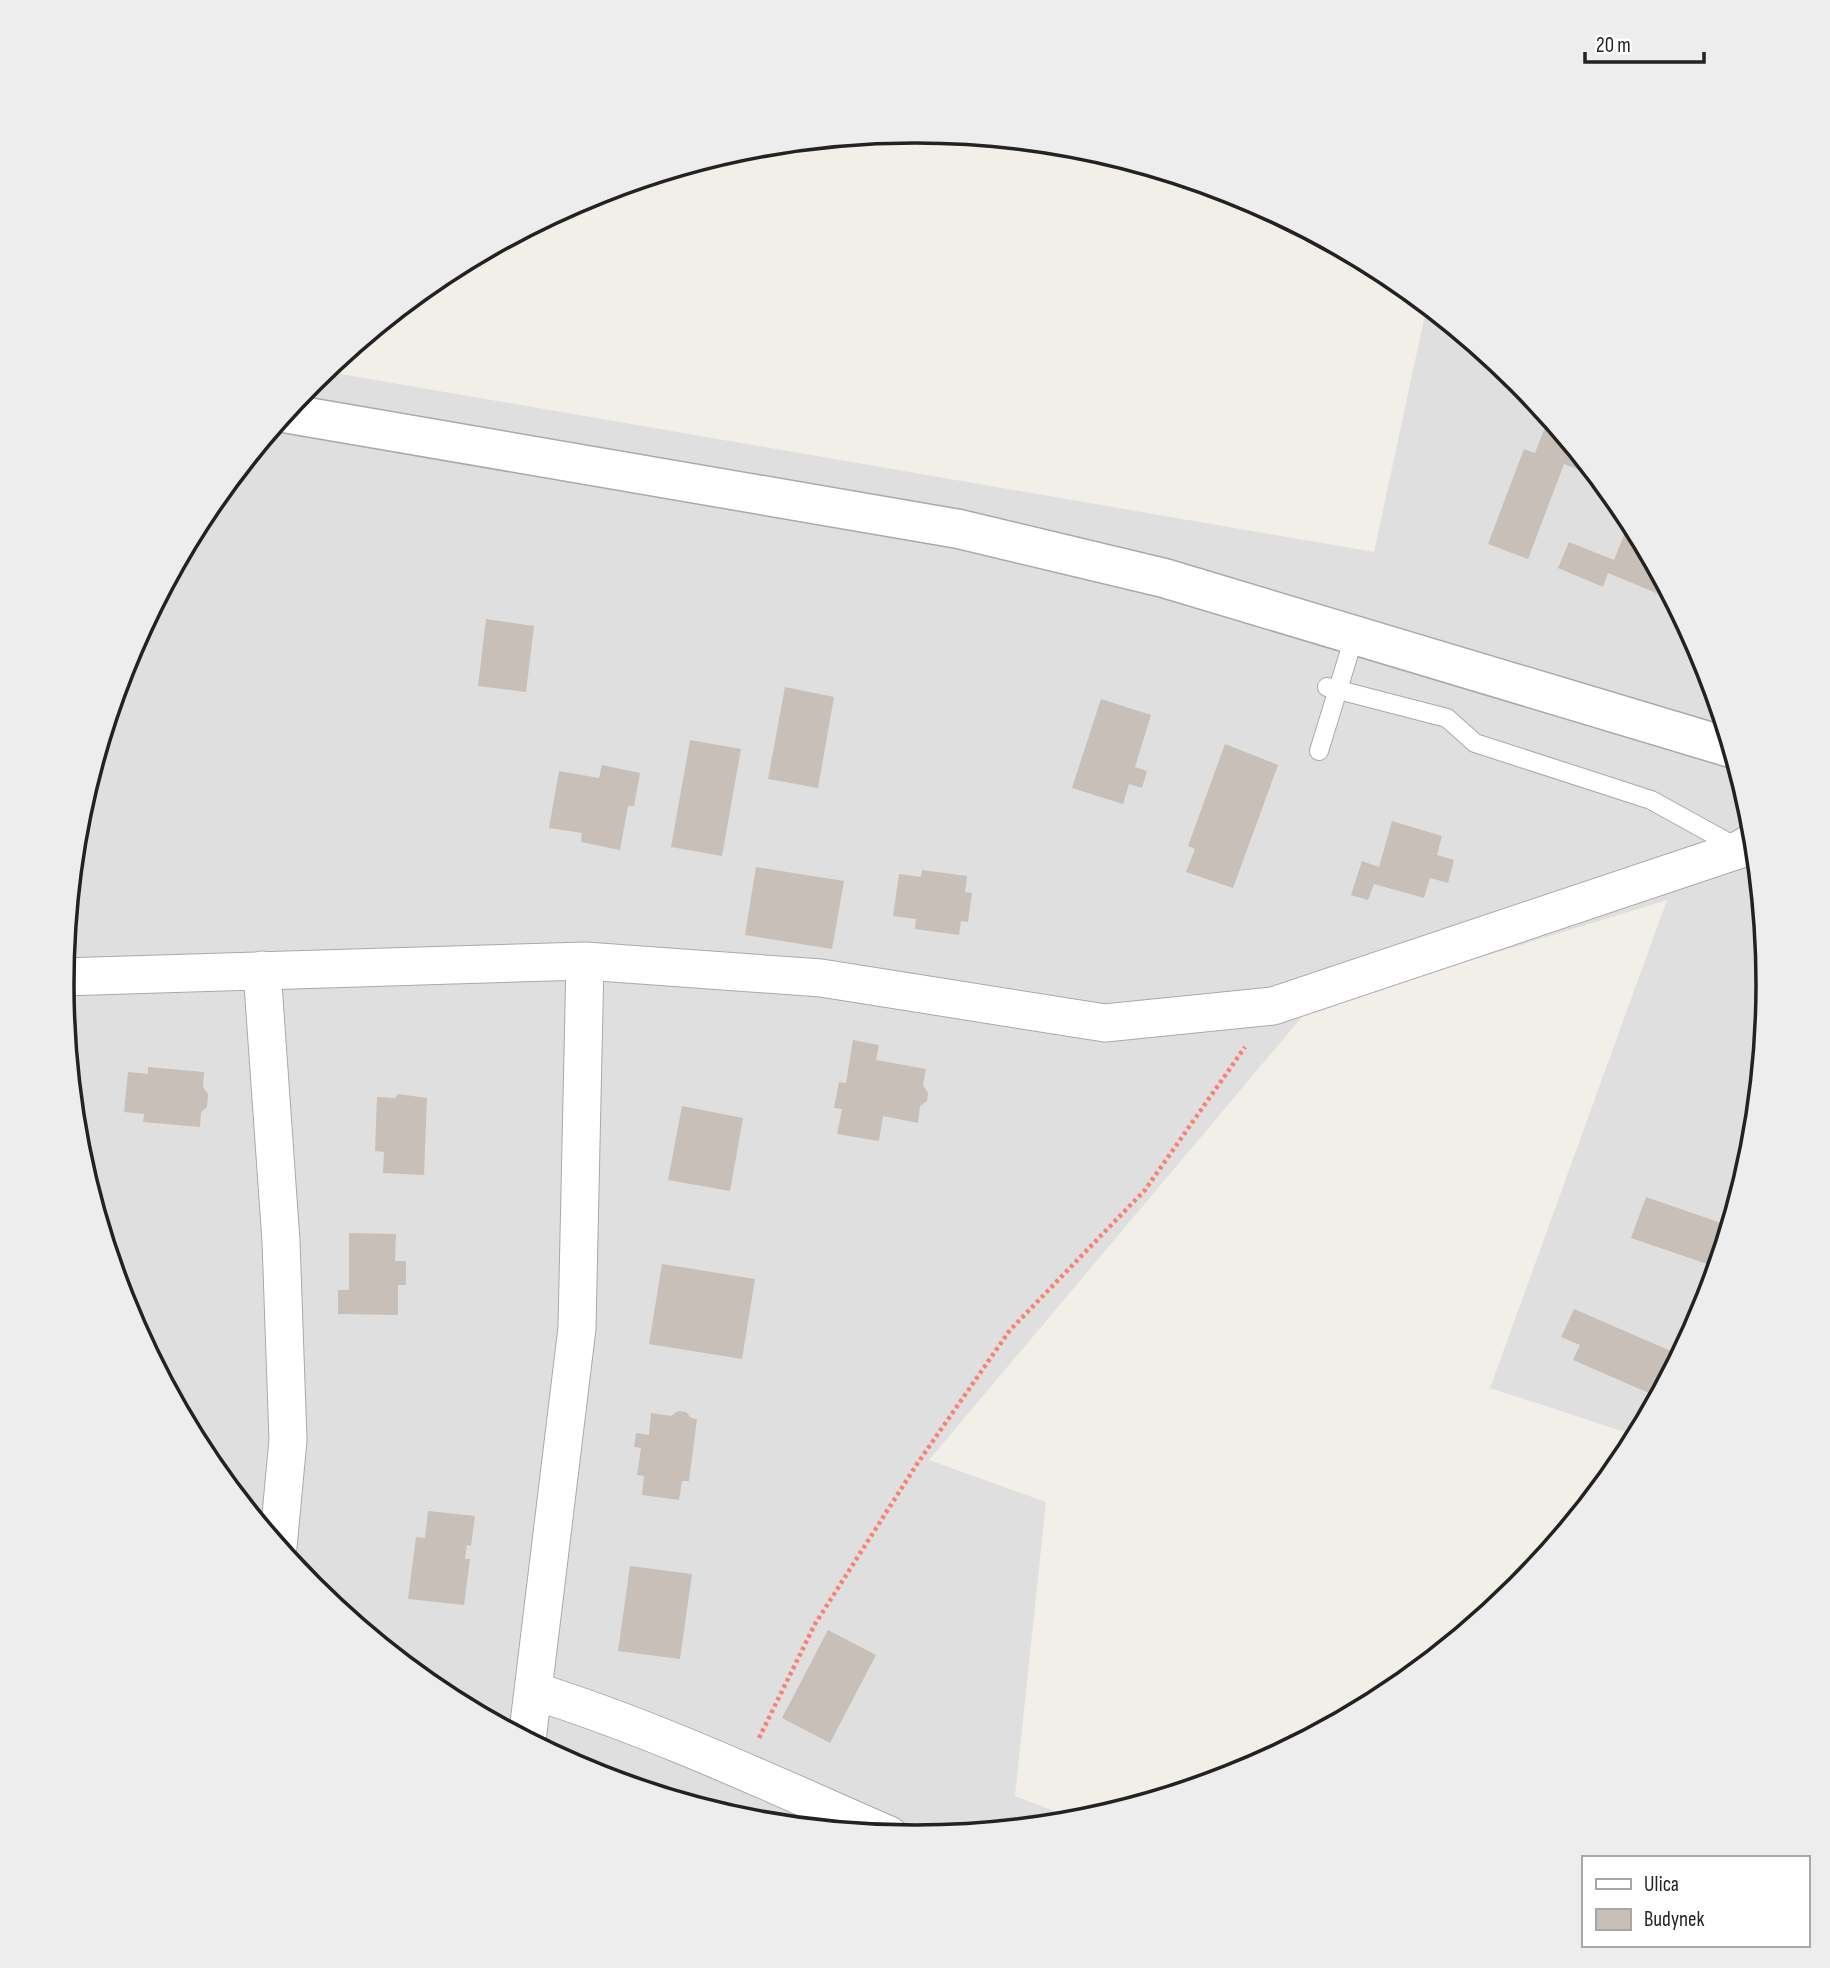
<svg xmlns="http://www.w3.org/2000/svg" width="1830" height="1968" viewBox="0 0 1830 1968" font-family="'Sofia Sans Condensed',sans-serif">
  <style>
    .residential { fill: #e0dfdf }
    .building { fill: #c7bfb8 }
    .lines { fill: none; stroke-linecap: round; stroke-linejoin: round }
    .service-casing { stroke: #a9a9a9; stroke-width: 20 }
    .minor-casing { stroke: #a9a9a9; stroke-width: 39 }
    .tertiary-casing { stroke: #a9a9a9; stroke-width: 41 }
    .path { stroke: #fa8072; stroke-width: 4.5; stroke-dasharray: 3.5 3.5; stroke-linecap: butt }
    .service { stroke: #fff; stroke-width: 18 }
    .minor { stroke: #fff; stroke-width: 37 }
    .tertiary { stroke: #fff; stroke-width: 38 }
    .rim { fill: none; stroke: #222; stroke-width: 3.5 }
  </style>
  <rect width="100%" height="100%" fill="#f2efe9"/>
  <path class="residential" d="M 1427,305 L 1519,381 L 1625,510 L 1704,658 L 1752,818 L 1769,984 L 1752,1151 L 1704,1311 L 1637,1436 L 1490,1388 L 1667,900 L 1307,1011 L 929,1460 L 1046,1502 L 1015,1796 L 1081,1821 L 915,1838 L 748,1821 L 588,1773 L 440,1694 L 311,1587 L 205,1458 L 126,1310 L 78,1150 L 61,984 L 78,817 L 126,657 L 205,509 L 312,380 L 323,371 L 1374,552 Z"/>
  <path class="building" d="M 1549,417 L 1598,477 L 1564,464 L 1528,559 L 1488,544 L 1524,449 L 1535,453 Z
    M 1625,532 L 1640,538 L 1673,600 L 1608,573 L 1603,587 L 1558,568 L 1569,542 L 1614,560 Z
    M 486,619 L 534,626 L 526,692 L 478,686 Z
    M 785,687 L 834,697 L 818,788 L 768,779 Z
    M 1101,699 L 1151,715 L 1135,767 L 1147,771 L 1142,788 L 1129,784 L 1123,804 L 1072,788 Z
    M 690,740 L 741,749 L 722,856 L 671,847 Z
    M 1225,744 L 1278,765 L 1233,888 L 1186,872 L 1195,849 L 1188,846 Z
    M 602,765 L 640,773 L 634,806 L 628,806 L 620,850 L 581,842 L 582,833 L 549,828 L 559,771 L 599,778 Z
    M 1392,821 L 1442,836 L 1437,855 L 1454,860 L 1448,883 L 1430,878 L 1424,898 L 1374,884 L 1368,900 L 1351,895 L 1362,861 L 1379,867 Z
    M 756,867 L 844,881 L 832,949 L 745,935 Z
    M 922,870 L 967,876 L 965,892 L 972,893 L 968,922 L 961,921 L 959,935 L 915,929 L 916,919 L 893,916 L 899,874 L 921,877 Z
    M 853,1040 L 879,1045 L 876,1060 L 926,1069 L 923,1085 L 928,1093 L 927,1101 L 920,1106 L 918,1123 L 883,1116 L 879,1141 L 837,1134 L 842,1109 L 834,1108 L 839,1082 L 846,1083 Z
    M 148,1067 L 204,1072 L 203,1087 L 208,1094 L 207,1107 L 201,1112 L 200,1127 L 143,1122 L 144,1114 L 124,1112 L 128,1072 L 148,1074 Z
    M 398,1094 L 427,1098 L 424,1175 L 383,1173 L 384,1152 L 375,1151 L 377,1097 L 395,1098 Z
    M 682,1106 L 743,1118 L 730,1191 L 668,1180 Z
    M 1646,1197 L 1724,1224 L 1710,1265 L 1631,1238 Z
    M 349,1233 L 396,1234 L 395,1261 L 406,1261 L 406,1285 L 398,1285 L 398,1315 L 338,1314 L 338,1290 L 349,1290 Z
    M 662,1264 L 755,1279 L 742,1359 L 649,1344 Z
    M 1574,1309 L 1680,1355 L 1658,1397 L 1573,1360 L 1580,1345 L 1561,1337 Z
    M 678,1411 L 686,1412 L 691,1418 L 697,1419 L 689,1481 L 682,1481 L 679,1500 L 642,1495 L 644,1476 L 637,1475 L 641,1448 L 634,1447 L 636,1433 L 649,1435 L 651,1413 L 671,1416 Z
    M 428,1511 L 475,1516 L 471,1546 L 467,1545 L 465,1559 L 470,1559 L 464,1605 L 408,1599 L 416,1537 L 425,1538 Z
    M 630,1566 L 692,1574 L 680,1659 L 618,1651 Z
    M 828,1630 L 876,1655 L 830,1743 L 782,1718 Z"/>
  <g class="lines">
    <g class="service-casing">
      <path id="service" d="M 1327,687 L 1447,718 L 1475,743 L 1651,800 L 1738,848
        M 1319,751 L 1355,634"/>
    </g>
    <g class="minor-casing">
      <path id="minor" d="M 262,970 L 281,1241 L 288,1440 L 278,1547
        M 62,977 L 585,961 L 821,978 L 1105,1023 L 1273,1006 L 1741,849 L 1755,840
        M 534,1691 C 655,1729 772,1784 889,1835
        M 527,1740 L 577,1328 L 585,961"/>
    </g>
    <g class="tertiary-casing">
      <path id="tertiary" d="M 284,413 L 959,529 L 1164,578 L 1731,748"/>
    </g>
    <path class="path" d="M 759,1738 L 815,1624 L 917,1464 L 1010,1330 L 1145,1190 L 1245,1047"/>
    <use href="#service" class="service"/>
    <use href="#minor" class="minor"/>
    <use href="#tertiary" class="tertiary"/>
  </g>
  <path d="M0 0H1830V1968H0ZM74 984a841 841 0 1 1 1682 0a841 841 0 1 1-1682 0Z" fill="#ededed" fill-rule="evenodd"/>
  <path class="rim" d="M74 984a841 841 0 1 1 1682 0a841 841 0 1 1-1682 0Z"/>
  <rect x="1582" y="1856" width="228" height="91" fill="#ffffff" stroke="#a7a7a7" stroke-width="2"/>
  <rect x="1596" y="1879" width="35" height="10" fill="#ffffff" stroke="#a7a7a7" stroke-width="2"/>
  <text x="1644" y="1891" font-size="21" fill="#222222">Ulica</text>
  <rect x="1596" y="1909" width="35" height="21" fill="#c7bfb8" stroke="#a7a7a7" stroke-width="2"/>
  <text x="1644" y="1926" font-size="21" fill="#222222">Budynek</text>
  <path d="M1585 52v10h119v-10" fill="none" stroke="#222222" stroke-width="3.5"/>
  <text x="1596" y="52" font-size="21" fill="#222222" stroke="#ffffff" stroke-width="5" paint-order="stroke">20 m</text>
</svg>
